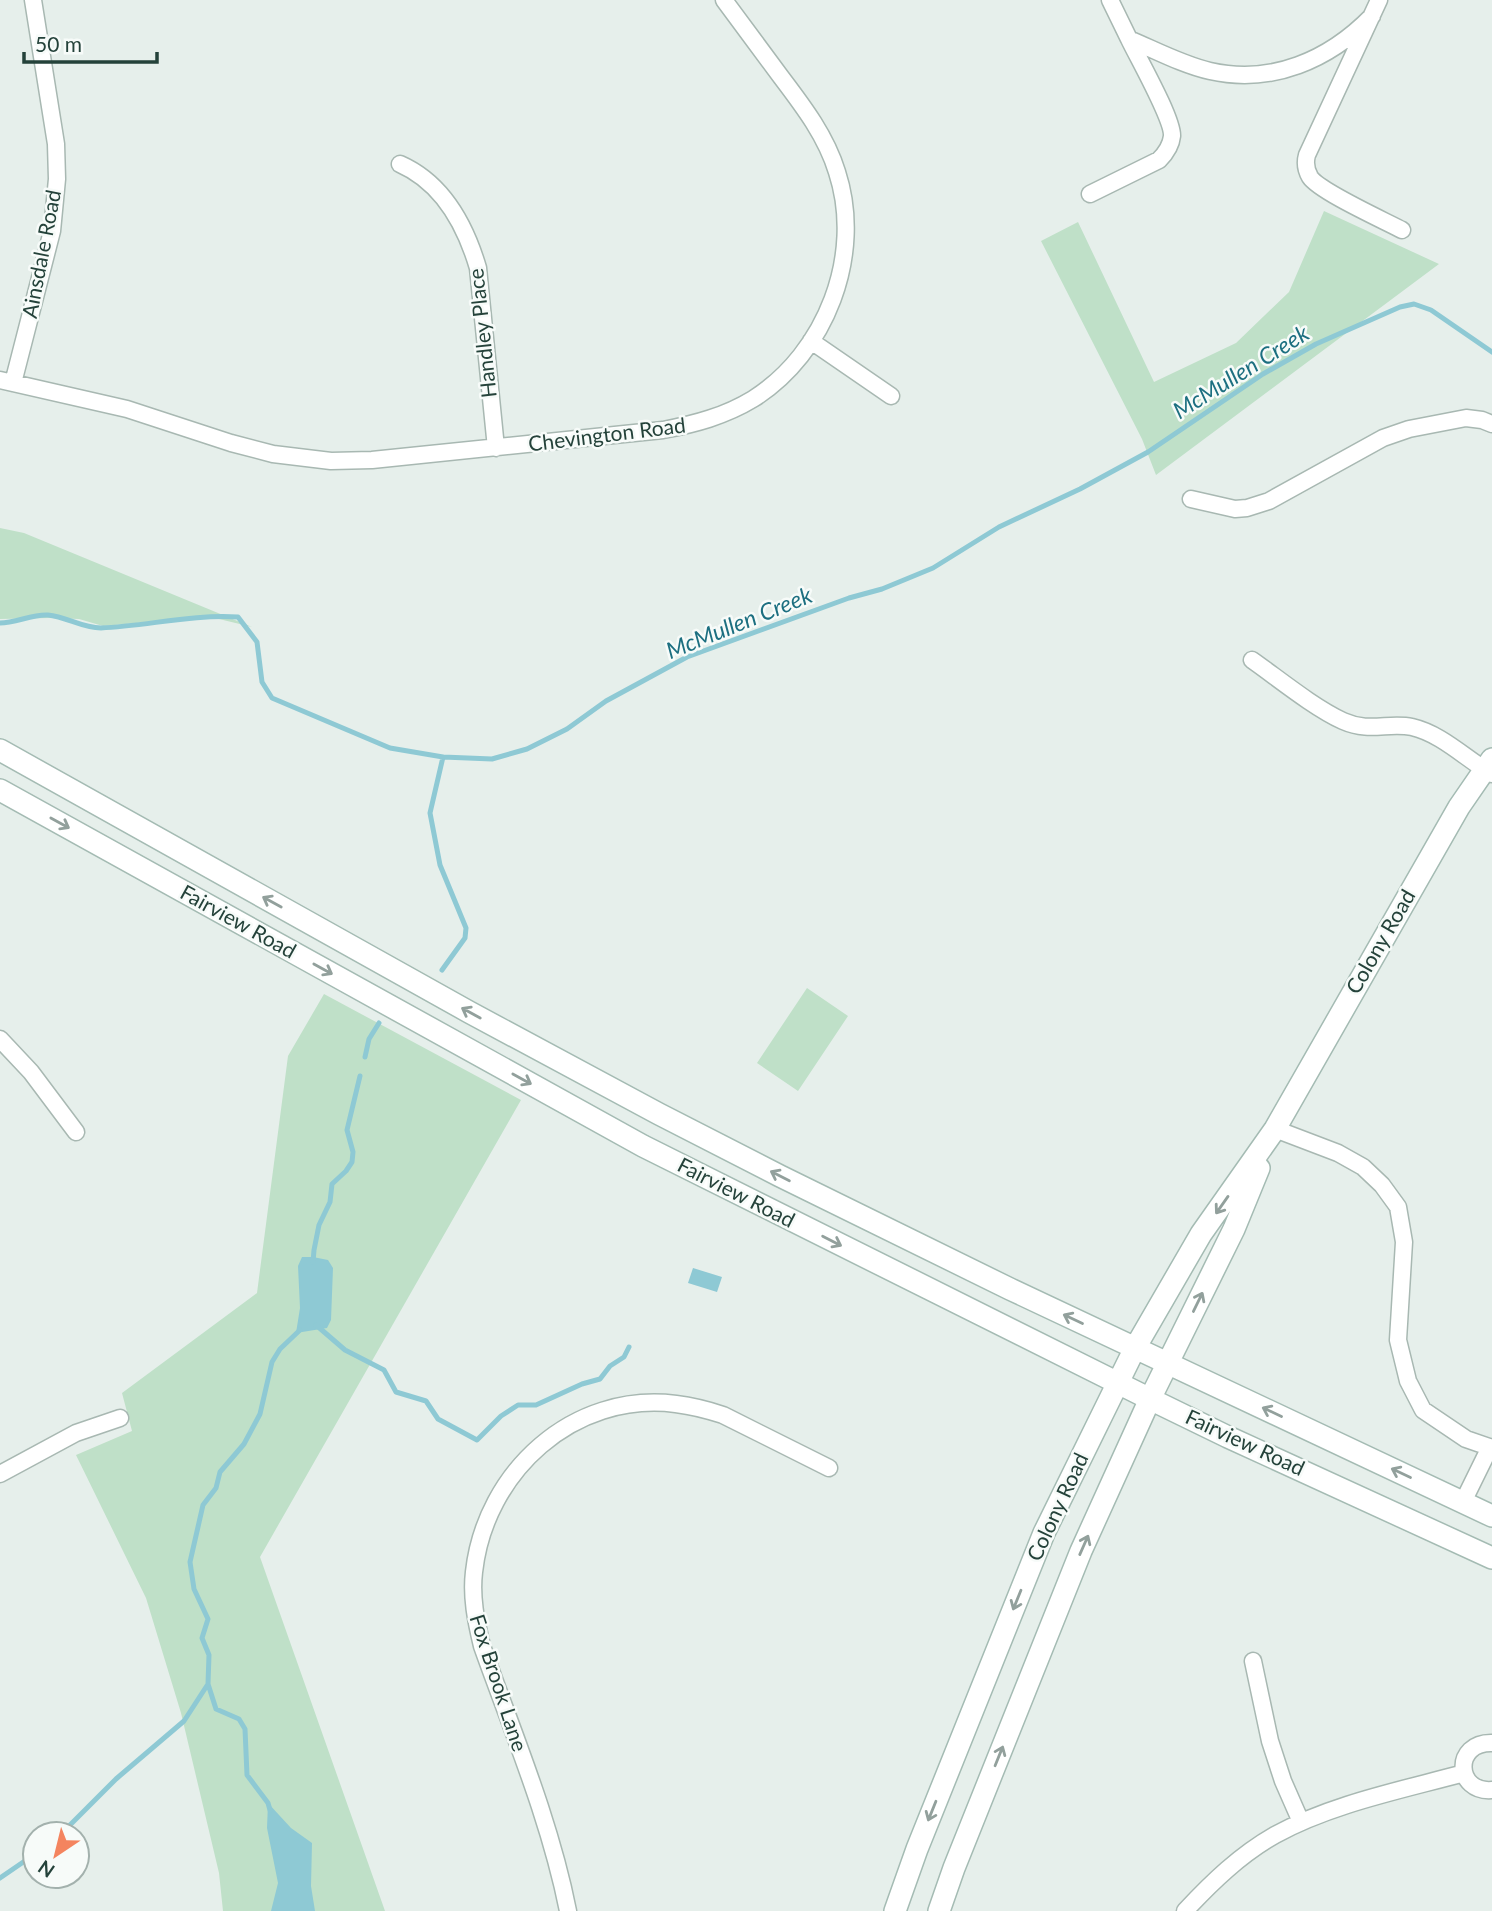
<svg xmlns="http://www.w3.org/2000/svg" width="1492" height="1911" viewBox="0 0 1492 1911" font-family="Lato,sans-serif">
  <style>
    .green { fill: #bfe0c8 }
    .water { fill: #8ec9d4 }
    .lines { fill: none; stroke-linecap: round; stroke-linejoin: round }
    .stream { stroke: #8ec9d4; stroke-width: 5 }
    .street-casing { stroke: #a8b8b2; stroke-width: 19 }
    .secondary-casing { stroke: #a4bbb3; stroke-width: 24 }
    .street { stroke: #fff; stroke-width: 16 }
    .secondary { stroke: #fff; stroke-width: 21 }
    .oneway { stroke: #92a09c }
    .labels { text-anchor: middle; stroke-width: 5; stroke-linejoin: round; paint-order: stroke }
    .street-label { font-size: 21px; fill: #24423a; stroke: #f7fbf9 }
    .water-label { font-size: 23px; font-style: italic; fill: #1c6f80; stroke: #f7fbf9 }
  </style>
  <rect width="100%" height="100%" fill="#e6efeb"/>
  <path class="green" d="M 1324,211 L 1439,264 L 1156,475 L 1142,439 L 1041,241 L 1078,222 L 1154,382 L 1236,343 L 1289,292 Z
    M 0,528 L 24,533 L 252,627 L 219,619 L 193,618 L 103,626 L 79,619 L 49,618 L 0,619 Z
    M 807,988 L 848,1016 L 798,1091 L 757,1063 Z
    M 324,994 L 521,1100 L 260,1557 L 385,1911 L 223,1911 L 219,1873 L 181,1713 L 146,1598 L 76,1455 L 132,1431 L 122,1393 L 257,1293 L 288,1056 Z"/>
  <path class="water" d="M 302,1257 L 313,1257 L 328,1260 L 333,1268 L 331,1320 L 327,1328 L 296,1333 L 300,1308 L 298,1266 Z
    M 693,1268 L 722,1277 L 717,1292 L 688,1283 Z
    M 268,1803 L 291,1828 L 312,1843 L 311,1886 L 315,1911 L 271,1911 L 278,1883 L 267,1828 Z"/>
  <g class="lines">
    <path class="stream" d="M 0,623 C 16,623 32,614 48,615 C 67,617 82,628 101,628 C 147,626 192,614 238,617 L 257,642 L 262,682 L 272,698 L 390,748 L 443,757 L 492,759 L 527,749 L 567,729 L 606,701 L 687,657 L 849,598 L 882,589 L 933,568 L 999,527 L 1080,489 L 1148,452 L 1263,374 L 1316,344 L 1400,307 L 1414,304 L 1431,310 L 1492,352
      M 442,970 L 465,938 L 466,928 L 440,865 L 430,813 L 443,757
      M 365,1057 L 369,1039 L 379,1023
      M 313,1262 L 314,1250 L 319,1225 L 330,1202 L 332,1184 L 346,1171 L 352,1162 L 353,1152 L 347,1130 L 360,1076
      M 316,1325 L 345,1350 L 384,1370 L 396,1392 L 426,1401 L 438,1419 L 477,1440 L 501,1416 L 518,1405 L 536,1405 L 582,1384 L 600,1379 L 610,1366 L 624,1357 L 629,1347
      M 270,1810 L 268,1803 L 247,1775 L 245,1729 L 239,1719 L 216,1709 L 208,1684 L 209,1655 L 202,1638 L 208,1619 L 194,1589 L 190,1562 L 203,1505 L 216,1488 L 220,1472 L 244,1444 L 260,1414 L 272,1362 L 280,1349 L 300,1330
      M 61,1834 L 116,1779 L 184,1721 L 208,1684
      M 0,1878 L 35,1854"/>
    <g class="street-casing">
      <path id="street" d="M 1110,0 L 1129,39 C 1155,50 1183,65 1210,71 C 1272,85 1329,60 1372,16
        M 1379,0 L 1307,155 C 1305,162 1306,170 1310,177 C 1319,191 1383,220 1402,230
        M 400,164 C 443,183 465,224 478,268 L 496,448
        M 1090,194 L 1159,160 C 1166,153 1171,146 1172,136 C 1173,119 1138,58 1129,39
        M 811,341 L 891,396
        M 0,380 L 127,409 L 231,443 L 273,454 L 331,461 L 372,460 L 663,430 C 695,424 725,416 753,399 C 826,353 864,255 837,172 C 826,136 803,106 781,77 C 762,51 743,26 724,0
        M 13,383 L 52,231 L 57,179 L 56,144 L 33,0
        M 1191,499 L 1235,509 L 1247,508 L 1269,501 L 1383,438 L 1409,429 L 1466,418 L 1482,420 L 1492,424
        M 1252,660 C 1279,679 1313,707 1343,721 C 1370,733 1388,722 1412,727 C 1442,734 1466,759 1492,774
        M 0,1039 L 31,1072 L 76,1132
        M 1275,1129 L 1338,1153 L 1363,1167 L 1382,1185 L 1398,1207 L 1404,1242 L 1398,1340 L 1408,1381 L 1423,1410 L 1466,1439 L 1492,1448
        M 0,1474 L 76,1433 L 120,1418
        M 1463,1502 L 1490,1447
        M 1253,1661 L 1270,1741 L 1283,1781 L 1301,1822
        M 1492,1743 C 1453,1742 1455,1793 1492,1790
        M 568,1911 C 550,1820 513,1733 482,1646 C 476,1621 471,1597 474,1572 C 485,1472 573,1391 676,1404 C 692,1406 708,1410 723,1415 L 829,1468
        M 1185,1911 C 1212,1882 1240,1855 1275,1835 C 1331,1804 1402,1790 1464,1773"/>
    </g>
    <g class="secondary-casing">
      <path id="secondary" d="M 0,750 L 469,1012 L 659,1114 L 780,1176 L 1010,1289 L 1492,1516
        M 0,790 L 643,1146 L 1150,1399 L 1228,1437 L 1492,1558
        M 895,1911 L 917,1849 L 1044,1533 L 1135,1348 L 1201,1234 L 1275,1129 L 1459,807 L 1492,759
        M 939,1911 L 954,1868 L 1081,1551 L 1150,1399 L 1234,1229 L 1259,1168"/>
    </g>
    <use href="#street" class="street"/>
    <use href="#secondary" class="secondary"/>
  </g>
  <defs><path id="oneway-shaft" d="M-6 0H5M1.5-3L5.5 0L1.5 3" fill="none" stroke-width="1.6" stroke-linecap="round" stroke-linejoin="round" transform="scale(1.75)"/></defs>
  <g class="oneway">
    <use href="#oneway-shaft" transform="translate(60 823) rotate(29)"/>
    <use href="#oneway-shaft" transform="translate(272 902) rotate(-151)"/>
    <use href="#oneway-shaft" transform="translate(323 969) rotate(29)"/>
    <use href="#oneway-shaft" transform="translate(471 1013) rotate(-151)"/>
    <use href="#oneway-shaft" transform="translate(522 1079) rotate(29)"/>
    <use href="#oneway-shaft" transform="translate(780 1176) rotate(-153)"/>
    <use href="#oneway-shaft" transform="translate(1222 1205) rotate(125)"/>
    <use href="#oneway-shaft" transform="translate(832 1241) rotate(27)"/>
    <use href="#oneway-shaft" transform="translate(1198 1302) rotate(-64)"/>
    <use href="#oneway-shaft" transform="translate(1073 1319) rotate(-155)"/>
    <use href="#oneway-shaft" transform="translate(1272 1412) rotate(-155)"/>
    <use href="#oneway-shaft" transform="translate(1401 1473) rotate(-155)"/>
    <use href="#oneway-shaft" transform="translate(1084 1545) rotate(-66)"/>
    <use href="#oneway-shaft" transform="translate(1017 1600) rotate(112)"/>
    <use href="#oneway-shaft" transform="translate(999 1756) rotate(-68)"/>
    <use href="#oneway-shaft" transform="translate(932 1811) rotate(112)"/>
  </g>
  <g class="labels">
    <g class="street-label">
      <text transform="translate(42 254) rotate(-79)" y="7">Ainsdale Road</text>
      <text transform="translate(483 333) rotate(-96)" y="7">Handley Place</text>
      <text transform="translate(607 435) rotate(-7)" y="7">Chevington Road</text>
      <text transform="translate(238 922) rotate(29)" y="7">Fairview Road</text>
      <text transform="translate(1381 942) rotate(-60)" y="7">Colony Road</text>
      <text transform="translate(736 1193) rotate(27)" y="7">Fairview Road</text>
      <text transform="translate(1245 1443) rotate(25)" y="7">Fairview Road</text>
      <text transform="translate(1058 1507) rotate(-65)" y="7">Colony Road</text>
      <text transform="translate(498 1683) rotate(72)" y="7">Fox Brook Lane</text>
    </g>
    <g class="water-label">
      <text transform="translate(1241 372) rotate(-32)" y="8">McMullen Creek</text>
      <text transform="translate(739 623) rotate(-22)" y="8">McMullen Creek</text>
    </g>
  </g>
  <g transform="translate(56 1855) rotate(215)"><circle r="33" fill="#f7fbf9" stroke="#a3b1ad" stroke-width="2"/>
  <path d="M0-5L12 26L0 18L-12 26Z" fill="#f4845f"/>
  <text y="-10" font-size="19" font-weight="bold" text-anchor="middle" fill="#24423a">N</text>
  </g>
  <path d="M24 52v10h133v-10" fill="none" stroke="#24423a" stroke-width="3.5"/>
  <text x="35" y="52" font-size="21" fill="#24423a" stroke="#f7fbf9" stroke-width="5" paint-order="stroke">50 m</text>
</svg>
